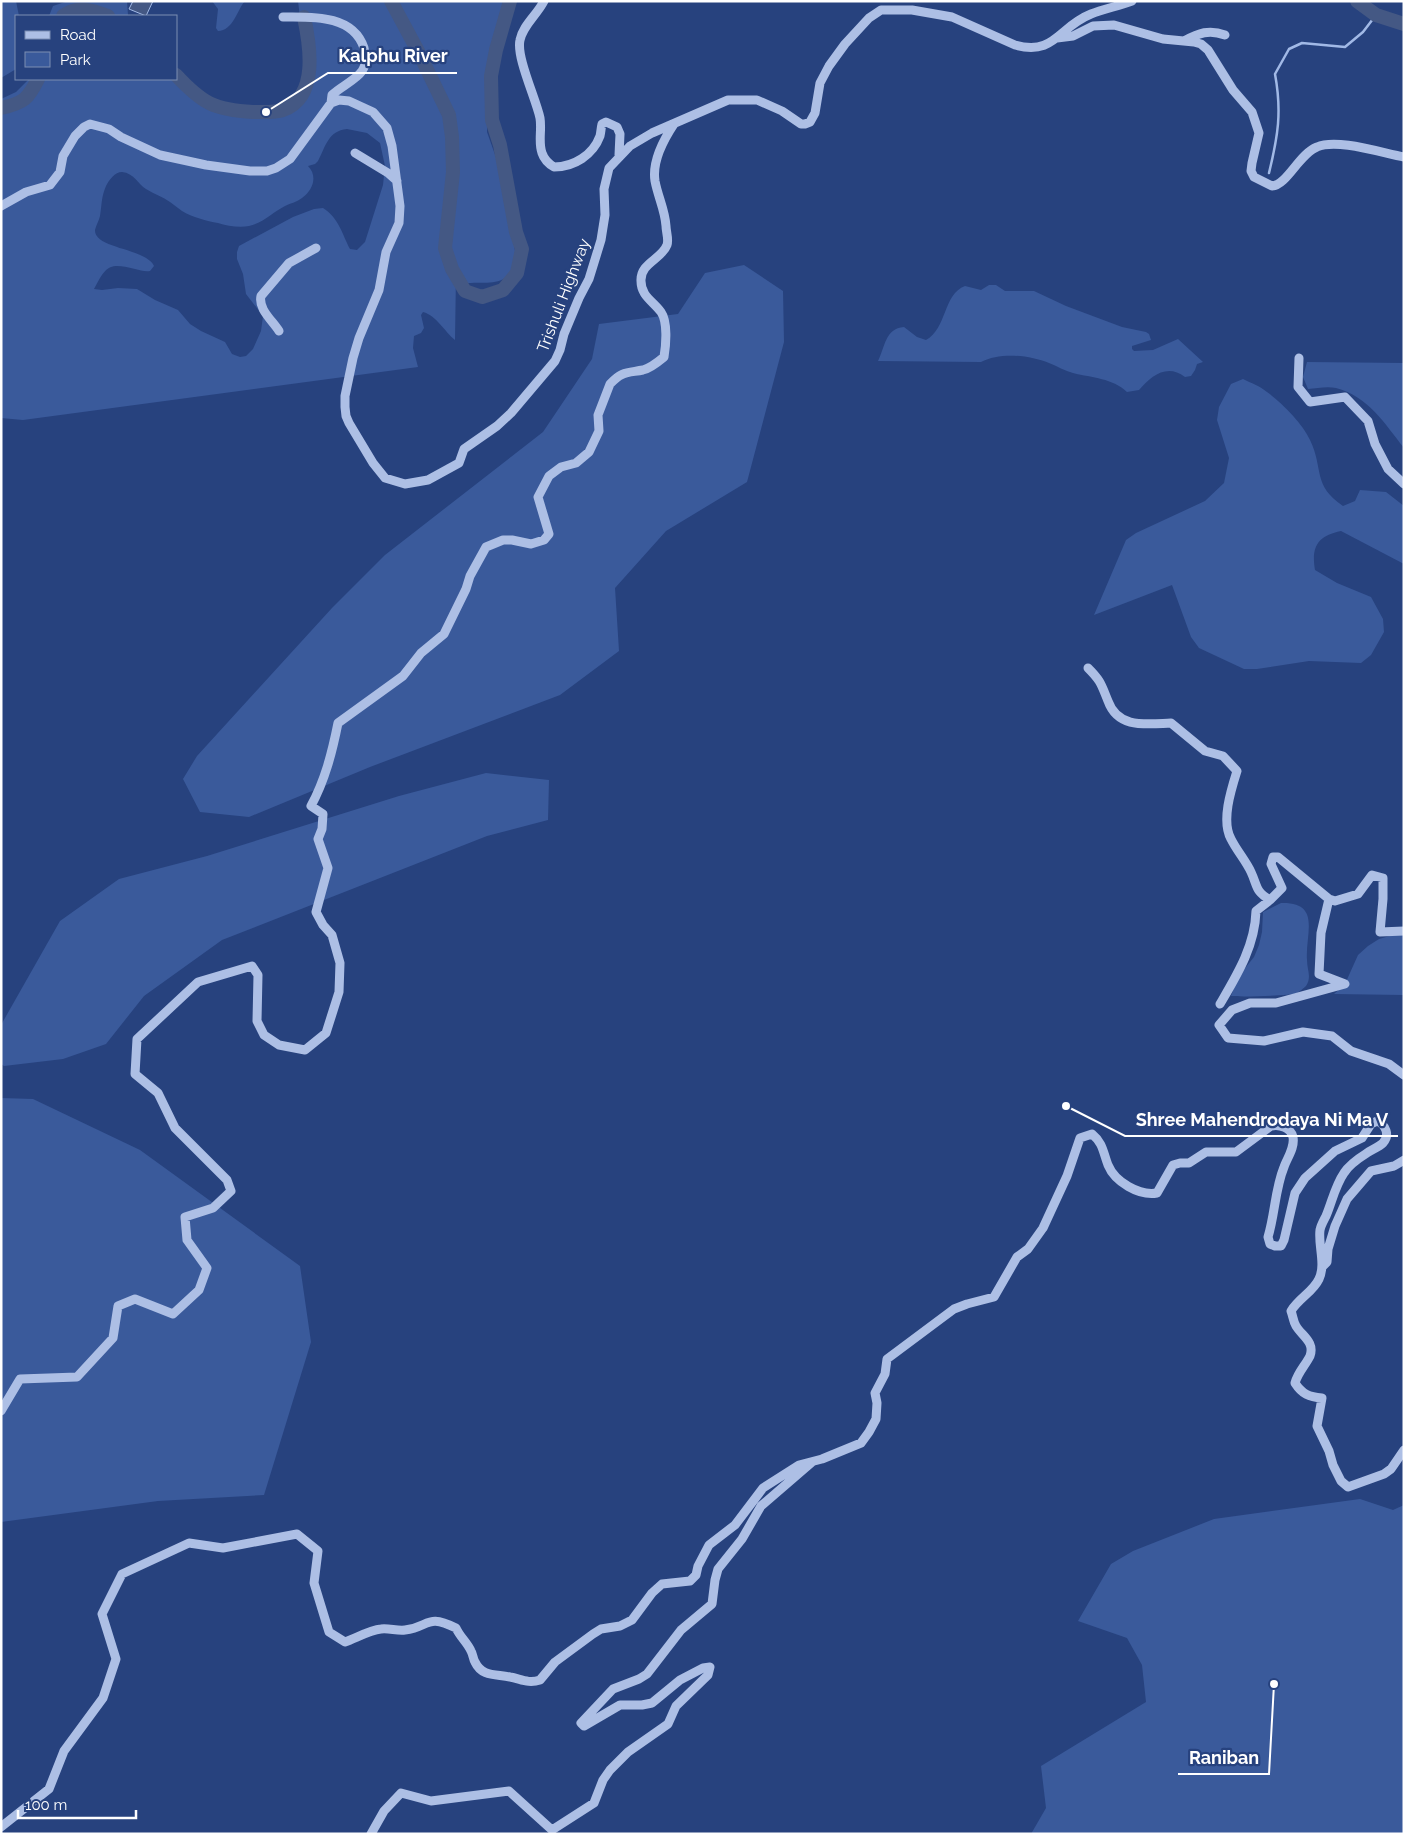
<svg xmlns="http://www.w3.org/2000/svg" width="1405" height="1835" viewBox="0 0 1405 1835" font-family="Raleway,sans-serif">
  <style>
    .green { fill: #3a5a9b; fill-rule: evenodd }
    .water { fill: #445884; stroke: #a1b9e6 }
    .lines { fill: none; stroke-linecap: round; stroke-linejoin: round }
    .stream { stroke: #a1b9e6; stroke-width: 2.5 }
    .river { stroke: #445884; stroke-width: 14 }
    .minor { stroke: #adbfe5; stroke-width: 9 }
    .labels { text-anchor: middle; stroke-width: 4.5; stroke-linejoin: round; paint-order: stroke }
    .street-label { font-size: 16px; fill: #fff; stroke: #27427e }
    .leader { fill: none; stroke: #fff; stroke-width: 2 }
    .callout-dot { fill: #fff; stroke: #27427e; stroke-width: 2 }
    .callout-label { font-size: 18px; text-anchor: middle; font-weight: bold; fill: #fff; stroke: #27427e; stroke-width: 4.5; stroke-linejoin: round; paint-order: stroke }
  </style>
  <rect width="100%" height="100%" fill="#27427e"/>
  <path class="green" d="M 1,1 L 16,1 L 19,16 L 16,16 L 16,69 L 1,78 Z
    M 68,1 L 127,1 L 128,15 L 130,16 L 49,16 L 53,6 Z
    M 212,1 L 245,1 C 237,10 233,31 218,31 L 216,28 L 218,9 Z
    M 298,1 L 503,1 L 487,80 L 487,132 L 500,169 L 516,256 C 511,287 493,282 467,283 L 456,274 L 455,340 C 444,331 437,316 423,312 L 421,315 L 424,328 L 421,333 L 414,336 L 413,348 L 418,367 L 23,420 L 1,418 L 1,99 L 16,92 L 29,79 L 176,79 L 176,72 C 187,83 200,92 213,99 C 230,107 285,115 296,96 C 309,72 301,27 298,1 ZM 347,129 L 367,133 L 380,143 L 385,166 L 383,185 L 365,242 L 357,250 L 350,249 C 342,234 339,218 323,208 L 314,209 L 293,217 L 239,246 L 237,252 L 237,259 L 243,274 L 246,294 L 263,316 L 261,331 L 253,349 L 246,356 L 240,357 L 232,354 L 225,342 L 201,331 L 190,324 L 178,310 L 155,300 L 137,289 L 118,288 L 102,290 L 94,289 C 106,266 109,262 135,269 C 140,270 145,272 150,271 L 154,266 C 146,248 94,249 95,230 C 96,225 99,221 100,216 C 102,204 101,198 106,186 C 109,180 115,172 122,172 C 134,173 138,184 146,189 C 154,194 163,197 170,202 C 174,205 178,208 182,211 C 192,217 207,221 218,223 C 227,226 240,228 249,226 C 263,223 273,212 285,206 C 291,203 297,202 302,198 C 313,190 318,176 308,166 L 315,164 L 318,161 C 326,146 328,131 347,129 Z
    M 744,265 L 783,291 L 784,342 L 747,482 L 666,531 L 615,588 L 619,651 L 560,695 L 370,767 L 249,817 L 200,812 L 183,779 L 197,756 L 332,608 L 385,555 L 543,432 L 592,359 L 599,324 L 678,314 L 705,273 Z
    M 989,285 L 996,285 L 1005,291 L 1034,291 L 1066,306 L 1122,327 L 1146,332 L 1149,334 L 1151,340 L 1132,346 L 1132,349 L 1134,351 L 1153,350 L 1178,339 L 1203,362 L 1197,364 L 1195,370 L 1191,376 L 1185,377 C 1167,363 1151,376 1139,390 L 1127,392 C 1112,378 1093,378 1073,373 C 1065,371 1057,366 1049,363 C 1029,355 1000,352 981,362 L 878,361 C 885,348 885,328 904,327 L 917,337 L 926,340 C 947,329 943,294 965,286 L 981,290 Z
    M 1307,362 L 1404,363 L 1404,448 C 1385,424 1368,396 1336,388 C 1328,386 1317,388 1308,389 L 1303,377 Z
    M 1243,379 C 1251,383 1260,386 1267,392 C 1281,402 1303,424 1310,440 C 1324,469 1312,485 1343,506 L 1355,501 L 1360,490 L 1386,492 L 1404,506 L 1404,564 L 1341,531 C 1318,536 1311,546 1315,570 L 1337,583 L 1371,597 L 1383,619 L 1384,632 L 1371,655 L 1361,663 L 1309,661 L 1257,669 L 1244,669 L 1199,648 L 1191,637 L 1172,585 L 1094,615 L 1126,540 L 1136,533 L 1205,501 L 1224,483 L 1229,458 L 1217,420 L 1219,407 L 1231,384 Z
    M 486,773 L 549,780 L 548,820 L 487,836 L 222,940 L 144,996 L 106,1044 L 63,1059 L 4,1066 L 1,1064 L 1,1025 L 60,921 L 119,879 L 207,856 L 399,796 Z
    M 1281,903 C 1322,902 1305,934 1307,960 C 1307,970 1312,977 1306,986 C 1304,988 1299,992 1297,993 C 1290,996 1240,997 1231,996 L 1238,977 L 1254,957 L 1259,945 L 1262,932 L 1263,912 Z
    M 1404,932 L 1404,995 L 1334,994 L 1345,984 L 1358,955 L 1368,946 L 1379,939 Z
    M 1,1098 L 33,1099 L 140,1150 L 300,1266 L 311,1342 L 264,1495 L 158,1501 L 1,1522 Z
    M 1360,1499 L 1393,1510 L 1404,1505 L 1404,1834 L 1031,1834 L 1046,1808 L 1041,1766 L 1146,1702 L 1142,1665 L 1127,1638 L 1078,1621 L 1111,1564 L 1133,1551 L 1214,1519 Z"/>
  <path class="water" d="M 133,1 L 153,1 L 146,16 L 129,9 Z"/>
  <g class="lines">
    <path class="stream" d="M 1269,173 C 1278,136 1282,112 1275,74 L 1289,49 L 1302,43 L 1345,47 L 1363,32 L 1376,15"/>
    <path class="river" d="M 391,1 L 419,53 L 449,115 L 452,137 L 453,172 L 445,248 L 452,269 L 465,291 L 482,297 L 503,290 L 517,273 L 522,249 L 516,232 L 500,145 L 492,120 L 491,76 L 496,50 L 510,1
      M 1357,1 L 1376,15 L 1404,24
      M 63,16 C 78,5 92,10 108,16
      M 176,75 C 202,103 214,110 253,112 C 263,112 274,113 283,110 C 319,97 310,45 304,17
      M 1,108 C 24,103 28,99 38,79"/>
    <path class="minor" d="M 544,1 C 537,15 523,25 520,40 C 516,57 536,99 540,118 C 542,130 538,142 542,153 C 544,159 549,164 554,167 C 574,167 593,155 600,136 C 601,132 601,128 602,124 L 606,122 L 617,127 L 620,134 L 619,155
      M 283,17 C 311,17 353,14 364,48 C 366,56 367,64 362,71 C 356,80 340,87 332,95 L 331,103
      M 1057,38 L 1073,36 L 1093,26 L 1114,25 L 1163,39 L 1194,42 L 1201,44 L 1208,50 L 1233,90 L 1252,112 L 1259,133 L 1252,163 L 1251,171 L 1254,177 L 1272,186 C 1287,185 1299,154 1317,147 C 1337,138 1382,153 1404,157
      M 1184,41 C 1199,33 1209,29 1225,35
      M 355,153 L 388,173 L 397,181
      M 1,206 L 26,192 L 50,185 L 60,172 L 63,156 L 75,136 L 84,127 L 90,124 L 109,129 L 121,137 L 160,155 L 206,165 L 250,171 L 267,171 L 276,168 L 290,159 L 331,103 L 339,100 L 349,101 L 373,112 L 387,128 L 392,146 L 400,206 L 399,223 L 386,252 L 379,290 L 359,338 L 353,358 L 345,396 L 345,407 L 346,416 L 349,423 L 373,463 L 385,478 L 405,484 L 428,480 L 459,463 L 464,449 L 497,426 L 511,413 L 555,361 L 560,350 L 564,334 L 579,298 L 589,279 L 601,240 L 605,215 L 604,189 L 609,168 L 630,146 L 652,133 L 728,100 L 757,100 L 782,111 L 801,124 L 805,124 L 810,122 L 815,113 L 820,83 L 829,66 L 845,44 L 869,18 L 881,10 L 912,10 L 952,17 L 1015,45 C 1055,56 1058,27 1091,14 C 1103,9 1119,6 1132,1
      M 279,331 C 272,320 258,309 261,296 L 289,263 L 316,248
      M 1299,358 L 1298,387 L 1310,402 L 1345,397 L 1368,421 L 1375,444 L 1388,469 L 1404,484
      M 1088,668 C 1101,681 1101,684 1108,701 C 1118,729 1146,724 1171,723 L 1205,751 L 1223,756 L 1237,771 C 1231,790 1221,821 1231,839 C 1237,851 1246,861 1251,872 C 1258,887 1255,891 1270,900 L 1282,888 L 1271,864 L 1273,857 L 1278,857 L 1329,899 L 1335,901 L 1358,894 L 1372,875 L 1383,878 L 1383,899 L 1380,932 L 1404,931
      M 1329,899 L 1321,933 L 1319,974 L 1345,984 L 1276,1003 L 1250,1003 L 1232,1010 L 1219,1025 L 1228,1038 L 1264,1041 L 1303,1032 L 1332,1036 L 1351,1051 L 1389,1064 L 1404,1075
      M 1220,1004 C 1237,975 1255,946 1256,911 L 1270,900
      M 1323,1266 L 1327,1262 L 1328,1249 L 1335,1226 L 1347,1199 L 1371,1171 L 1394,1166 L 1404,1160
      M 1,1411 L 20,1379 L 77,1377 L 113,1338 L 118,1306 L 135,1299 L 173,1314 L 199,1290 L 207,1268 L 187,1240 L 185,1217 L 213,1208 L 231,1191 L 227,1180 L 175,1128 L 158,1093 L 135,1074 L 137,1039 L 198,982 L 252,966 L 258,975 L 257,1021 L 264,1035 L 279,1045 L 305,1050 L 326,1033 L 339,992 L 340,963 L 332,935 L 323,925 L 316,912 L 328,868 L 318,839 L 322,829 L 323,814 L 311,806 C 325,780 332,753 338,723 L 403,676 L 421,653 L 444,634 L 466,589 L 470,576 L 486,547 L 503,540 L 512,540 L 531,544 L 544,540 L 549,534 L 538,497 L 549,476 L 561,467 L 576,463 L 589,452 L 599,431 L 598,415 L 610,384 C 622,371 627,373 643,370 C 651,368 658,362 664,357 C 666,345 668,322 661,312 C 653,301 641,296 641,281 C 640,263 662,259 667,245 C 669,239 666,232 666,226 C 665,210 658,197 655,181 C 652,162 664,139 674,124
      M 1,1827 L 49,1789 L 64,1751 L 103,1698 L 116,1659 L 102,1614 L 122,1574 L 189,1543 L 223,1548 L 297,1534 L 318,1551 L 314,1583 L 329,1632 L 345,1642 C 356,1638 370,1630 381,1629 C 389,1628 397,1631 405,1630 C 430,1627 426,1613 456,1628 C 460,1637 467,1642 471,1651 C 473,1654 473,1659 475,1662 C 482,1677 496,1674 510,1677 C 521,1679 528,1684 540,1680 L 555,1662 L 593,1634 L 601,1629 L 620,1626 L 632,1620 L 652,1593 L 662,1584 L 690,1581 L 696,1575 L 698,1566 L 709,1545 L 735,1525 L 763,1488 L 799,1465 L 822,1459 L 861,1443 L 869,1432 L 876,1419 L 877,1403 L 875,1393 L 885,1374 L 887,1359 L 954,1309 L 967,1304 L 994,1297 L 1017,1257 L 1028,1249 L 1043,1228 L 1067,1176 L 1080,1138 L 1092,1134 C 1103,1143 1103,1152 1108,1165 C 1115,1182 1139,1196 1157,1193 L 1173,1165 L 1180,1163 L 1189,1163 L 1206,1152 L 1236,1152 L 1271,1126 C 1280,1124 1291,1128 1293,1137 C 1295,1148 1287,1158 1284,1167 C 1275,1189 1275,1214 1268,1237 L 1270,1244 L 1275,1246 L 1281,1246 L 1284,1240 L 1295,1193 L 1305,1178 L 1335,1151 L 1362,1138 L 1371,1124 L 1377,1121 C 1386,1125 1390,1135 1383,1143 C 1379,1147 1371,1150 1367,1153 C 1359,1158 1349,1165 1344,1173 C 1335,1186 1332,1202 1326,1216 C 1324,1220 1321,1225 1320,1230 C 1318,1246 1326,1264 1319,1279 C 1313,1292 1299,1298 1291,1311 C 1293,1316 1293,1321 1296,1326 C 1302,1336 1315,1342 1310,1356 C 1305,1366 1298,1372 1295,1383 C 1302,1394 1309,1397 1322,1398 L 1317,1426 L 1329,1451 L 1333,1465 L 1341,1481 L 1348,1487 L 1384,1474 L 1391,1469 L 1404,1450
      M 371,1834 L 384,1811 L 401,1793 L 431,1801 L 509,1791 L 552,1830 L 594,1803 L 603,1780 L 610,1770 L 628,1752 L 668,1724 L 676,1706 L 708,1675 L 710,1667 L 703,1668 L 680,1680 L 652,1703 L 642,1705 L 620,1705 L 584,1726 L 581,1723 L 613,1689 L 639,1679 L 647,1674 L 681,1630 L 712,1604 L 715,1580 L 718,1569 L 742,1539 L 761,1506 L 812,1462"/>
  </g>
  <g class="labels">
    <g class="street-label">
      <text transform="translate(563 295) rotate(-69)" y="6">Trishuli Highway</text>
    </g>
  </g>
  <path class="leader" d="M266 112L328 73H457M1066 1106L1125 1136H1398M1274 1684L1269 1774H1178"/>
  <g class="callout-dot">
    <circle cx="266" cy="112" r="5"/>
    <circle cx="1066" cy="1106" r="5"/>
    <circle cx="1274" cy="1684" r="5"/>
  </g>
  <g class="callout-label">
    <text x="393" y="62">Kalphu River</text>
    <text x="1262" y="1126">Shree Mahendrodaya Ni Ma V</text>
    <text x="1224" y="1764">Raniban</text>
  </g>
  <rect width="1405" height="1835" fill="none" stroke="#ffffff" stroke-width="5"/>
  <rect x="15" y="15" width="162" height="65" fill="#27427e" stroke="#7d8eb2"/>
  <rect x="25" y="31" width="25" height="8" fill="#adbfe5" stroke="#7d8eb2"/>
  <text x="60" y="40" font-size="15" fill="#ffffff">Road</text>
  <rect x="25" y="52" width="25" height="15" fill="#3a5a9b" stroke="#7d8eb2"/>
  <text x="60" y="65" font-size="15" fill="#ffffff">Park</text>
  <path d="M18 1810v8h118v-8" fill="none" stroke="#ffffff" stroke-width="2.5"/>
  <text x="25" y="1810" font-size="15" fill="#ffffff" stroke="#27427e" stroke-width="4" paint-order="stroke">100 m</text>
</svg>
